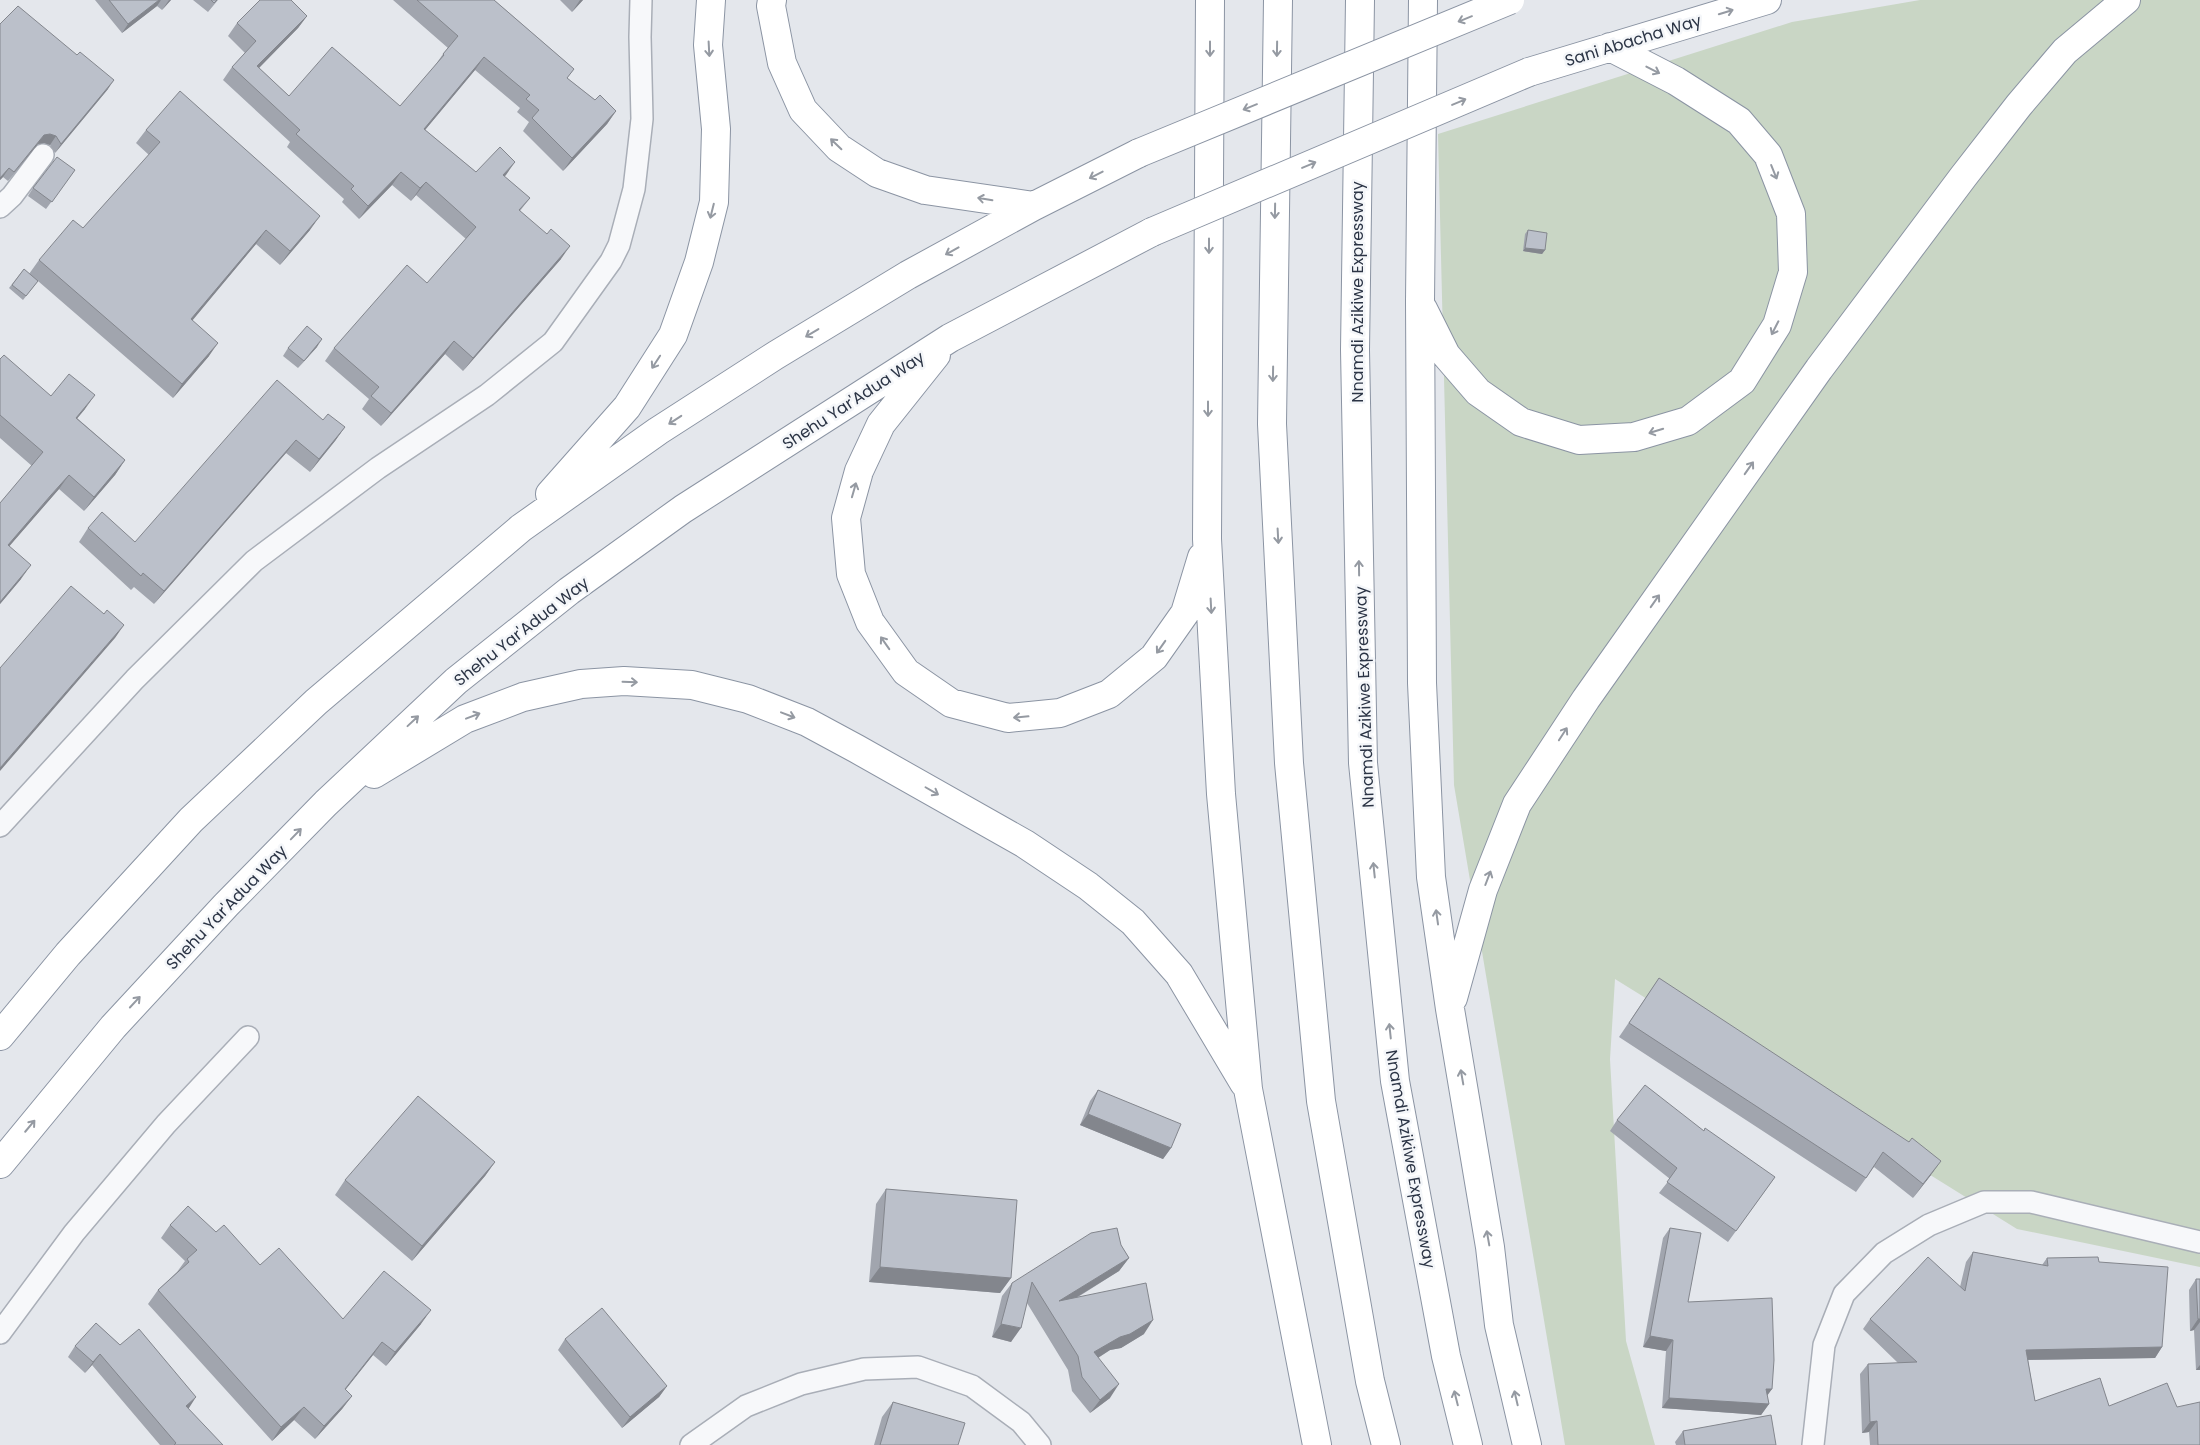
<svg xmlns="http://www.w3.org/2000/svg" width="2200" height="1445" viewBox="0 0 2200 1445" font-family="Poppins,sans-serif">
  <style>
    .green { fill: #c9d6c5 }
    .lines { fill: none; stroke-linecap: round; stroke-linejoin: round }
    .street-casing { stroke: #a9aeb7; stroke-width: 24 }
    .highway-casing { stroke: #8b94a3; stroke-width: 30 }
    .street { stroke: #f7f8fa; stroke-width: 21 }
    .highway { stroke: #fff; stroke-width: 28 }
    .highway-bridge-casing { stroke: #8b94a3; stroke-width: 30; stroke-linecap: butt }
    .highway-bridge { stroke: #fff; stroke-width: 28 }
    .wall { fill: #a1a5ae }
    .shaded-wall { fill: #83868d }
    .building { fill: #bbc0ca; stroke: #83868d }
    .oneway { stroke: #959aa2 }
    .labels { text-anchor: middle; stroke-width: 5; stroke-linejoin: round; paint-order: stroke }
    .street-label { font-size: 16px; fill: #2b3445; stroke: #f4f6f9 }
  </style>
  <rect width="100%" height="100%" fill="#e4e7ec"/>
  <path class="green" d="M 1920,0 L 2200,0 L 2200,1267 L 2017,1229 L 1615,979 L 1610,1059 L 1626,1341 L 1655,1445 L 1565,1445 L 1454,785 L 1438,134 L 1792,22 Z"/>
  <g class="lines">
    <g class="street-casing">
      <path id="street" d="M 0,207 L 12,196 L 43,155
        M 0,826 L 135,679 L 254,561 L 378,468 L 487,395 L 553,342 L 611,261 L 619,245 L 634,189 L 642,119 L 640,37 L 641,0
        M 0,1333 L 74,1233 L 166,1124 L 248,1037
        M 691,1445 L 746,1406 L 801,1384 L 864,1369 L 918,1367 L 972,1386 L 1021,1422 L 1040,1445
        M 1813,1445 L 1824,1345 L 1844,1294 L 1884,1253 L 1929,1225 L 1984,1202 L 2031,1202 L 2200,1242"/>
    </g>
    <g class="highway-casing">
      <path id="highway" d="M 772,0 L 771,6 L 782,63 L 803,110 L 839,148 L 877,173 L 925,190 L 1034,206
        M 1210,0 L 1207,539 L 1221,794 L 1248,1089 L 1317,1445
        M 1278,0 L 1272,424 L 1289,763 L 1321,1101 L 1370,1381 L 1386,1445
        M 1360,0 L 1355,350 L 1363,763 L 1395,1081 L 1446,1356 L 1468,1445
        M 1423,0 L 1420,302 L 1422,683 L 1431,877 L 1450,1009 L 1490,1247 L 1499,1325 L 1527,1445
        M 1529,72 L 1767,0
        M 1423,309 L 1446,355 L 1478,392 L 1521,422 L 1579,440 L 1634,437 L 1688,421 L 1742,381 L 1777,325 L 1793,272 L 1791,214 L 1768,155 L 1739,121 L 1676,81 L 1610,47
        M 936,355 L 881,424 L 859,471 L 846,518 L 851,574 L 870,622 L 906,672 L 951,703 L 1008,718 L 1060,713 L 1109,694 L 1154,657 L 1185,613 L 1202,557
        M 550,494 L 627,407 L 673,335 L 699,262 L 714,202 L 716,129 L 708,45 L 711,0
        M 374,774 L 465,719 L 523,697 L 581,684 L 624,681 L 692,685 L 748,699 L 807,722 L 857,749 L 1025,844 L 1088,886 L 1133,922 L 1179,974 L 1244,1083
        M 1453,998 L 1483,890 L 1517,804 L 1586,699 L 1819,369 L 1963,177 L 2019,105 L 2065,51 L 2126,0
        M 0,1036 L 68,954 L 191,820 L 316,702 L 521,528 L 658,431 L 776,355 L 908,275 L 1034,206 L 1139,153
        M 0,1164 L 113,1027 L 226,905 L 326,803 L 456,681 L 569,591 L 683,509 L 950,338 L 1152,232"/>
    </g>
    <use href="#street" class="street"/>
    <use href="#highway" class="highway"/>
    <g class="highway-bridge-casing">
      <path id="highway-bridge" d="M 1139,153 L 1510,0
        M 1152,232 L 1529,72"/>
    </g>
    <use href="#highway-bridge" class="highway-bridge"/>
  </g>
  <path class="wall" d="M 95,0 L 171,0 L 162,10 L 157,6 L 122,33 Z
    M 193,0 L 218,0 L 208,12 Z
    M 393,0 L 494,0 L 574,69 L 567,78 L 595,100 L 616,111 L 607,124 L 563,171 L 523,131 L 529,122 L 517,112 L 520,108 L 475,70 L 425,130 L 476,172 L 504,176 L 530,198 L 520,211 L 561,259 L 463,371 L 445,354 L 381,426 L 362,409 L 369,399 L 325,361 L 334,348 L 427,283 L 466,239 L 416,195 L 411,201 L 392,185 L 359,219 L 342,202 L 344,199 L 287,147 L 290,142 L 223,80 L 232,67 L 245,53 L 228,36 L 237,23 L 307,16 L 298,28 L 259,68 L 289,96 L 400,106 L 434,67 L 443,54 L 448,48 Z
    M 560,0 L 583,0 L 572,12 Z
    M 0,24 L 108,89 L 55,153 L 50,145 L 44,143 L 38,144 L 8,181 L 3,177 L 0,180 Z
    M 146,130 L 310,230 L 280,265 L 256,244 L 192,320 L 209,356 L 173,398 L 38,281 L 23,300 L 9,288 L 24,269 L 29,274 L 39,260 L 83,228 L 149,155 L 136,143 Z
    M 75,170 L 46,209 L 28,196 L 33,188 Z
    M 1528,230 L 1545,250 L 1542,254 L 1523,251 L 1525,234 Z
    M 317,347 L 298,368 L 283,356 L 288,348 Z
    M 0,359 L 51,396 L 85,409 L 77,418 L 125,460 L 115,475 L 84,511 L 59,489 L 9,546 L 21,579 L 0,604 L 0,503 L 32,466 L 0,438 Z
    M 323,420 L 345,427 L 335,441 L 310,472 L 286,453 L 154,604 L 134,587 L 131,590 L 79,542 L 88,528 L 135,542 Z
    M 1659,978 L 1931,1175 L 1913,1198 L 1874,1167 L 1856,1192 L 1619,1037 Z
    M 1098,1090 L 1171,1148 L 1163,1159 L 1080,1125 L 1090,1101 Z
    M 1617,1120 L 1775,1177 L 1728,1242 L 1659,1193 L 1670,1179 L 1610,1131 Z
    M 495,1162 L 485,1176 L 412,1261 L 335,1195 L 345,1180 Z
    M 886,1189 L 1011,1278 L 1000,1293 L 869,1282 L 876,1204 Z
    M 170,1225 L 216,1232 L 260,1265 L 343,1319 L 421,1324 L 386,1366 L 373,1355 L 345,1390 L 352,1396 L 342,1409 L 315,1439 L 294,1420 L 272,1441 L 148,1304 L 158,1290 L 177,1272 L 185,1261 L 161,1238 Z
    M 1670,1228 L 1688,1302 L 1772,1389 L 1767,1395 L 1769,1404 L 1761,1415 L 1662,1408 L 1666,1351 L 1643,1347 L 1663,1238 Z
    M 1121,1245 L 1129,1258 L 1119,1271 L 1078,1297 L 1144,1334 L 1121,1348 L 1110,1350 L 1098,1358 L 1110,1398 L 1090,1413 L 1072,1391 L 1068,1370 L 1027,1303 L 1011,1342 L 992,1337 L 1002,1296 L 1012,1283 Z
    M 1973,1252 L 2042,1265 L 2047,1258 L 2099,1262 L 2162,1347 L 2155,1358 L 2028,1360 L 2035,1401 L 2109,1406 L 2177,1407 L 2200,1445 L 1870,1445 L 1869,1432 L 1862,1433 L 1860,1374 L 1868,1364 L 1898,1363 L 1863,1329 L 1870,1319 L 1960,1287 L 1966,1262 Z
    M 2196,1279 L 2200,1279 L 2200,1370 L 2196,1370 L 2194,1330 L 2190,1331 L 2189,1290 Z
    M 96,1323 L 189,1408 L 188,1409 L 223,1445 L 160,1445 L 92,1365 L 85,1373 L 68,1357 L 75,1346 Z
    M 565,1339 L 667,1386 L 659,1397 L 622,1428 L 558,1350 Z
    M 893,1402 L 958,1445 L 874,1445 L 882,1417 Z
    M 1683,1431 L 1776,1445 L 1676,1445 L 1675,1442 Z"/>
  <path class="shaded-wall" d="M 159,0 L 161,0 L 157,6 L 122,33 L 128,24 Z
    M 169,0 L 171,0 L 162,10 Z
    M 580,0 L 583,0 L 572,12 Z
    M 307,16 L 298,28 L 248,79 L 257,66 Z
    M 484,57 L 475,70 L 415,142 L 424,129 Z
    M 114,80 L 108,89 L 55,153 L 61,144 Z
    M 616,111 L 607,124 L 563,171 L 572,158 Z
    M 50,134 L 56,136 L 50,145 L 44,143 L 38,144 L 8,181 L 44,135 Z
    M 515,162 L 506,175 L 494,188 L 503,175 Z
    M 9,168 L 3,177 L 0,180 L 0,178 Z
    M 401,172 L 392,185 L 359,219 L 368,206 Z
    M 426,182 L 416,195 L 411,201 L 420,188 Z
    M 320,216 L 310,230 L 280,265 L 290,251 Z
    M 266,230 L 256,244 L 182,333 L 191,319 Z
    M 570,246 L 561,259 L 463,371 L 473,358 Z
    M 1525,248 L 1545,250 L 1542,254 L 1523,251 Z
    M 322,339 L 317,347 L 298,368 L 304,361 Z
    M 454,341 L 445,354 L 381,426 L 391,413 Z
    M 218,343 L 209,356 L 173,398 L 182,384 Z
    M 95,395 L 85,409 L 66,432 L 76,418 Z
    M 345,427 L 335,441 L 310,472 L 319,459 Z
    M 296,440 L 286,453 L 154,604 L 164,591 Z
    M 125,460 L 115,475 L 84,511 L 94,497 Z
    M 69,475 L 59,489 L 0,557 L 8,545 Z
    M 31,565 L 21,579 L 0,604 L 0,602 Z
    M 124,625 L 115,638 L 0,771 L 0,768 Z
    M 1088,1114 L 1171,1148 L 1163,1159 L 1080,1125 Z
    M 1941,1161 L 1931,1175 L 1913,1198 L 1923,1184 Z
    M 495,1162 L 485,1176 L 412,1261 L 422,1246 Z
    M 1129,1258 L 1119,1271 L 1051,1313 L 1059,1301 Z
    M 880,1267 L 1011,1278 L 1000,1293 L 869,1282 Z
    M 431,1310 L 421,1324 L 386,1366 L 395,1352 Z
    M 2198,1319 L 2200,1319 L 2200,1322 L 2194,1330 L 2190,1331 Z
    M 1153,1320 L 1144,1334 L 1121,1348 L 1110,1350 L 1085,1366 L 1094,1352 L 1120,1337 Z
    M 1001,1324 L 1021,1328 L 1011,1342 L 992,1337 Z
    M 1650,1336 L 1673,1340 L 1666,1351 L 1643,1347 Z
    M 382,1342 L 373,1355 L 335,1403 L 345,1389 Z
    M 2162,1347 L 2155,1358 L 2018,1360 L 2026,1350 Z
    M 100,1354 L 92,1365 L 85,1373 L 93,1362 Z
    M 2200,1365 L 2200,1370 L 2196,1370 Z
    M 1119,1384 L 1110,1398 L 1090,1413 L 1100,1400 Z
    M 667,1386 L 659,1397 L 622,1428 L 630,1417 Z
    M 1766,1389 L 1772,1389 L 1764,1400 Z
    M 352,1396 L 342,1409 L 315,1439 L 324,1426 Z
    M 196,1397 L 189,1408 L 178,1417 L 186,1406 Z
    M 1669,1398 L 1769,1404 L 1761,1415 L 1662,1408 Z
    M 304,1407 L 294,1420 L 272,1441 L 281,1427 Z
    M 1877,1421 L 1869,1432 L 1862,1433 L 1870,1422 Z"/>
  <path class="building" d="M 109,0 L 159,0 L 128,24 Z
    M 211,0 L 217,0 L 214,3 Z
    M 260,0 L 291,0 L 307,16 L 257,66 L 289,96 L 332,47 L 400,106 L 444,55 L 443,54 L 458,36 L 417,0 L 494,0 L 574,69 L 567,78 L 595,100 L 600,95 L 616,111 L 572,158 L 532,118 L 539,110 L 526,99 L 530,95 L 484,57 L 424,129 L 476,172 L 500,147 L 515,162 L 503,175 L 530,198 L 519,210 L 547,234 L 551,229 L 570,246 L 473,358 L 454,341 L 391,413 L 371,396 L 379,387 L 334,348 L 407,265 L 427,283 L 476,227 L 426,182 L 420,188 L 401,172 L 368,206 L 351,189 L 354,186 L 296,134 L 300,130 L 232,67 L 256,41 L 237,23 Z
    M 18,6 L 77,55 L 80,52 L 114,80 L 61,144 L 56,136 L 50,134 L 44,135 L 14,172 L 9,168 L 0,178 L 0,24 Z
    M 180,91 L 320,216 L 290,251 L 266,230 L 191,319 L 218,343 L 182,384 L 39,260 L 73,220 L 83,228 L 160,142 L 146,130 Z
    M 57,157 L 75,170 L 52,202 L 33,188 Z
    M 1528,230 L 1547,233 L 1545,250 L 1525,248 Z
    M 24,269 L 38,281 L 26,296 L 12,285 Z
    M 307,326 L 322,339 L 304,361 L 288,348 Z
    M 4,355 L 51,396 L 69,374 L 95,395 L 76,418 L 125,460 L 94,497 L 69,475 L 51,495 L 8,545 L 31,565 L 0,602 L 0,503 L 43,452 L 0,415 L 0,359 Z
    M 277,380 L 323,420 L 328,414 L 345,427 L 319,459 L 296,440 L 164,591 L 143,573 L 141,576 L 88,528 L 102,512 L 135,542 Z
    M 71,586 L 104,614 L 107,610 L 124,625 L 0,768 L 0,668 Z
    M 1659,978 L 1909,1142 L 1912,1138 L 1941,1161 L 1923,1184 L 1883,1152 L 1866,1178 L 1629,1023 Z
    M 1645,1085 L 1704,1131 L 1705,1128 L 1775,1177 L 1736,1231 L 1667,1182 L 1677,1168 L 1617,1120 Z
    M 1098,1090 L 1181,1124 L 1171,1148 L 1088,1114 Z
    M 418,1096 L 495,1162 L 422,1246 L 345,1180 Z
    M 886,1189 L 1017,1200 L 1011,1278 L 880,1267 Z
    M 188,1206 L 216,1232 L 224,1225 L 260,1265 L 279,1248 L 343,1319 L 384,1271 L 431,1310 L 395,1352 L 382,1342 L 345,1389 L 352,1396 L 324,1426 L 304,1407 L 281,1427 L 158,1290 L 189,1262 L 187,1259 L 197,1250 L 170,1225 Z
    M 1117,1228 L 1121,1245 L 1129,1258 L 1059,1301 L 1146,1283 L 1153,1320 L 1130,1334 L 1120,1337 L 1094,1352 L 1119,1384 L 1100,1400 L 1082,1377 L 1078,1356 L 1032,1282 L 1021,1328 L 1001,1324 L 1012,1283 L 1091,1233 Z
    M 1670,1228 L 1701,1233 L 1688,1302 L 1772,1298 L 1774,1360 L 1772,1389 L 1766,1389 L 1769,1404 L 1669,1398 L 1673,1340 L 1650,1336 Z
    M 1973,1252 L 2048,1266 L 2047,1258 L 2098,1257 L 2099,1262 L 2168,1267 L 2162,1347 L 2026,1350 L 2035,1401 L 2100,1378 L 2109,1406 L 2167,1383 L 2177,1407 L 2200,1402 L 2200,1445 L 1878,1445 L 1877,1421 L 1870,1422 L 1868,1364 L 1917,1362 L 1870,1319 L 1928,1257 L 1965,1291 Z
    M 2196,1279 L 2200,1279 L 2200,1319 L 2198,1319 Z
    M 602,1308 L 667,1386 L 630,1417 L 565,1339 Z
    M 96,1323 L 120,1345 L 139,1329 L 196,1397 L 186,1406 L 223,1445 L 174,1445 L 176,1443 L 100,1354 L 93,1362 L 75,1346 Z
    M 893,1402 L 965,1423 L 958,1445 L 880,1445 Z
    M 1771,1415 L 1776,1445 L 1685,1445 L 1683,1431 Z"/>
  <defs><path id="oneway-shaft" d="M-6 0H5M1.5-3L5.5 0L1.5 3" fill="none" stroke-width="1.6" stroke-linecap="round" stroke-linejoin="round" transform="scale(1.25)"/></defs>
  <g class="oneway">
    <use href="#oneway-shaft" transform="translate(1726 12) rotate(-17)"/>
    <use href="#oneway-shaft" transform="translate(1465 19) rotate(158)"/>
    <use href="#oneway-shaft" transform="translate(709 49) rotate(87)"/>
    <use href="#oneway-shaft" transform="translate(1210 49) rotate(90)"/>
    <use href="#oneway-shaft" transform="translate(1277 49) rotate(91)"/>
    <use href="#oneway-shaft" transform="translate(1653 70) rotate(27)"/>
    <use href="#oneway-shaft" transform="translate(1459 102) rotate(-23)"/>
    <use href="#oneway-shaft" transform="translate(1250 107) rotate(158)"/>
    <use href="#oneway-shaft" transform="translate(836 144) rotate(-136)"/>
    <use href="#oneway-shaft" transform="translate(1309 165) rotate(-23)"/>
    <use href="#oneway-shaft" transform="translate(1774 172) rotate(68)"/>
    <use href="#oneway-shaft" transform="translate(1096 175) rotate(153)"/>
    <use href="#oneway-shaft" transform="translate(985 199) rotate(-171)"/>
    <use href="#oneway-shaft" transform="translate(712 211) rotate(104)"/>
    <use href="#oneway-shaft" transform="translate(1275 211) rotate(91)"/>
    <use href="#oneway-shaft" transform="translate(1209 246) rotate(90)"/>
    <use href="#oneway-shaft" transform="translate(952 251) rotate(151)"/>
    <use href="#oneway-shaft" transform="translate(1775 328) rotate(117)"/>
    <use href="#oneway-shaft" transform="translate(812 333) rotate(149)"/>
    <use href="#oneway-shaft" transform="translate(656 362) rotate(123)"/>
    <use href="#oneway-shaft" transform="translate(1273 374) rotate(91)"/>
    <use href="#oneway-shaft" transform="translate(1208 409) rotate(90)"/>
    <use href="#oneway-shaft" transform="translate(675 420) rotate(147)"/>
    <use href="#oneway-shaft" transform="translate(1656 431) rotate(163)"/>
    <use href="#oneway-shaft" transform="translate(1749 468) rotate(-55)"/>
    <use href="#oneway-shaft" transform="translate(854 490) rotate(-74)"/>
    <use href="#oneway-shaft" transform="translate(1278 536) rotate(87)"/>
    <use href="#oneway-shaft" transform="translate(1359 568) rotate(-91)"/>
    <use href="#oneway-shaft" transform="translate(1655 601) rotate(-55)"/>
    <use href="#oneway-shaft" transform="translate(1211 606) rotate(87)"/>
    <use href="#oneway-shaft" transform="translate(885 643) rotate(-125)"/>
    <use href="#oneway-shaft" transform="translate(1161 647) rotate(125)"/>
    <use href="#oneway-shaft" transform="translate(630 682) rotate(2)"/>
    <use href="#oneway-shaft" transform="translate(788 715) rotate(21)"/>
    <use href="#oneway-shaft" transform="translate(473 716) rotate(-21)"/>
    <use href="#oneway-shaft" transform="translate(1021 717) rotate(175)"/>
    <use href="#oneway-shaft" transform="translate(413 721) rotate(-43)"/>
    <use href="#oneway-shaft" transform="translate(1563 734) rotate(-57)"/>
    <use href="#oneway-shaft" transform="translate(932 791) rotate(30)"/>
    <use href="#oneway-shaft" transform="translate(296 834) rotate(-46)"/>
    <use href="#oneway-shaft" transform="translate(1374 870) rotate(-96)"/>
    <use href="#oneway-shaft" transform="translate(1488 878) rotate(-69)"/>
    <use href="#oneway-shaft" transform="translate(1437 917) rotate(-98)"/>
    <use href="#oneway-shaft" transform="translate(135 1002) rotate(-47)"/>
    <use href="#oneway-shaft" transform="translate(1390 1031) rotate(-96)"/>
    <use href="#oneway-shaft" transform="translate(1462 1077) rotate(-100)"/>
    <use href="#oneway-shaft" transform="translate(30 1126) rotate(-50)"/>
    <use href="#oneway-shaft" transform="translate(1488 1238) rotate(-100)"/>
    <use href="#oneway-shaft" transform="translate(1456 1398) rotate(-104)"/>
    <use href="#oneway-shaft" transform="translate(1516 1398) rotate(-103)"/>
  </g>
  <g class="labels">
    <g class="street-label">
      <text transform="translate(1633 40) rotate(-17)" y="6">Sani Abacha Way</text>
      <text transform="translate(1357 292) rotate(-90)" y="6">Nnamdi Azikiwe Expressway</text>
      <text transform="translate(853 400) rotate(-33)" y="6">Shehu Yar'Adua Way</text>
      <text transform="translate(521 631) rotate(-38)" y="6">Shehu Yar'Adua Way</text>
      <text transform="translate(1364 697) rotate(-92)" y="6">Nnamdi Azikiwe Expressway</text>
      <text transform="translate(226 907) rotate(-46)" y="6">Shehu Yar'Adua Way</text>
      <text transform="translate(1411 1159) rotate(80)" y="6">Nnamdi Azikiwe Expressway</text>
    </g>
  </g>
</svg>
